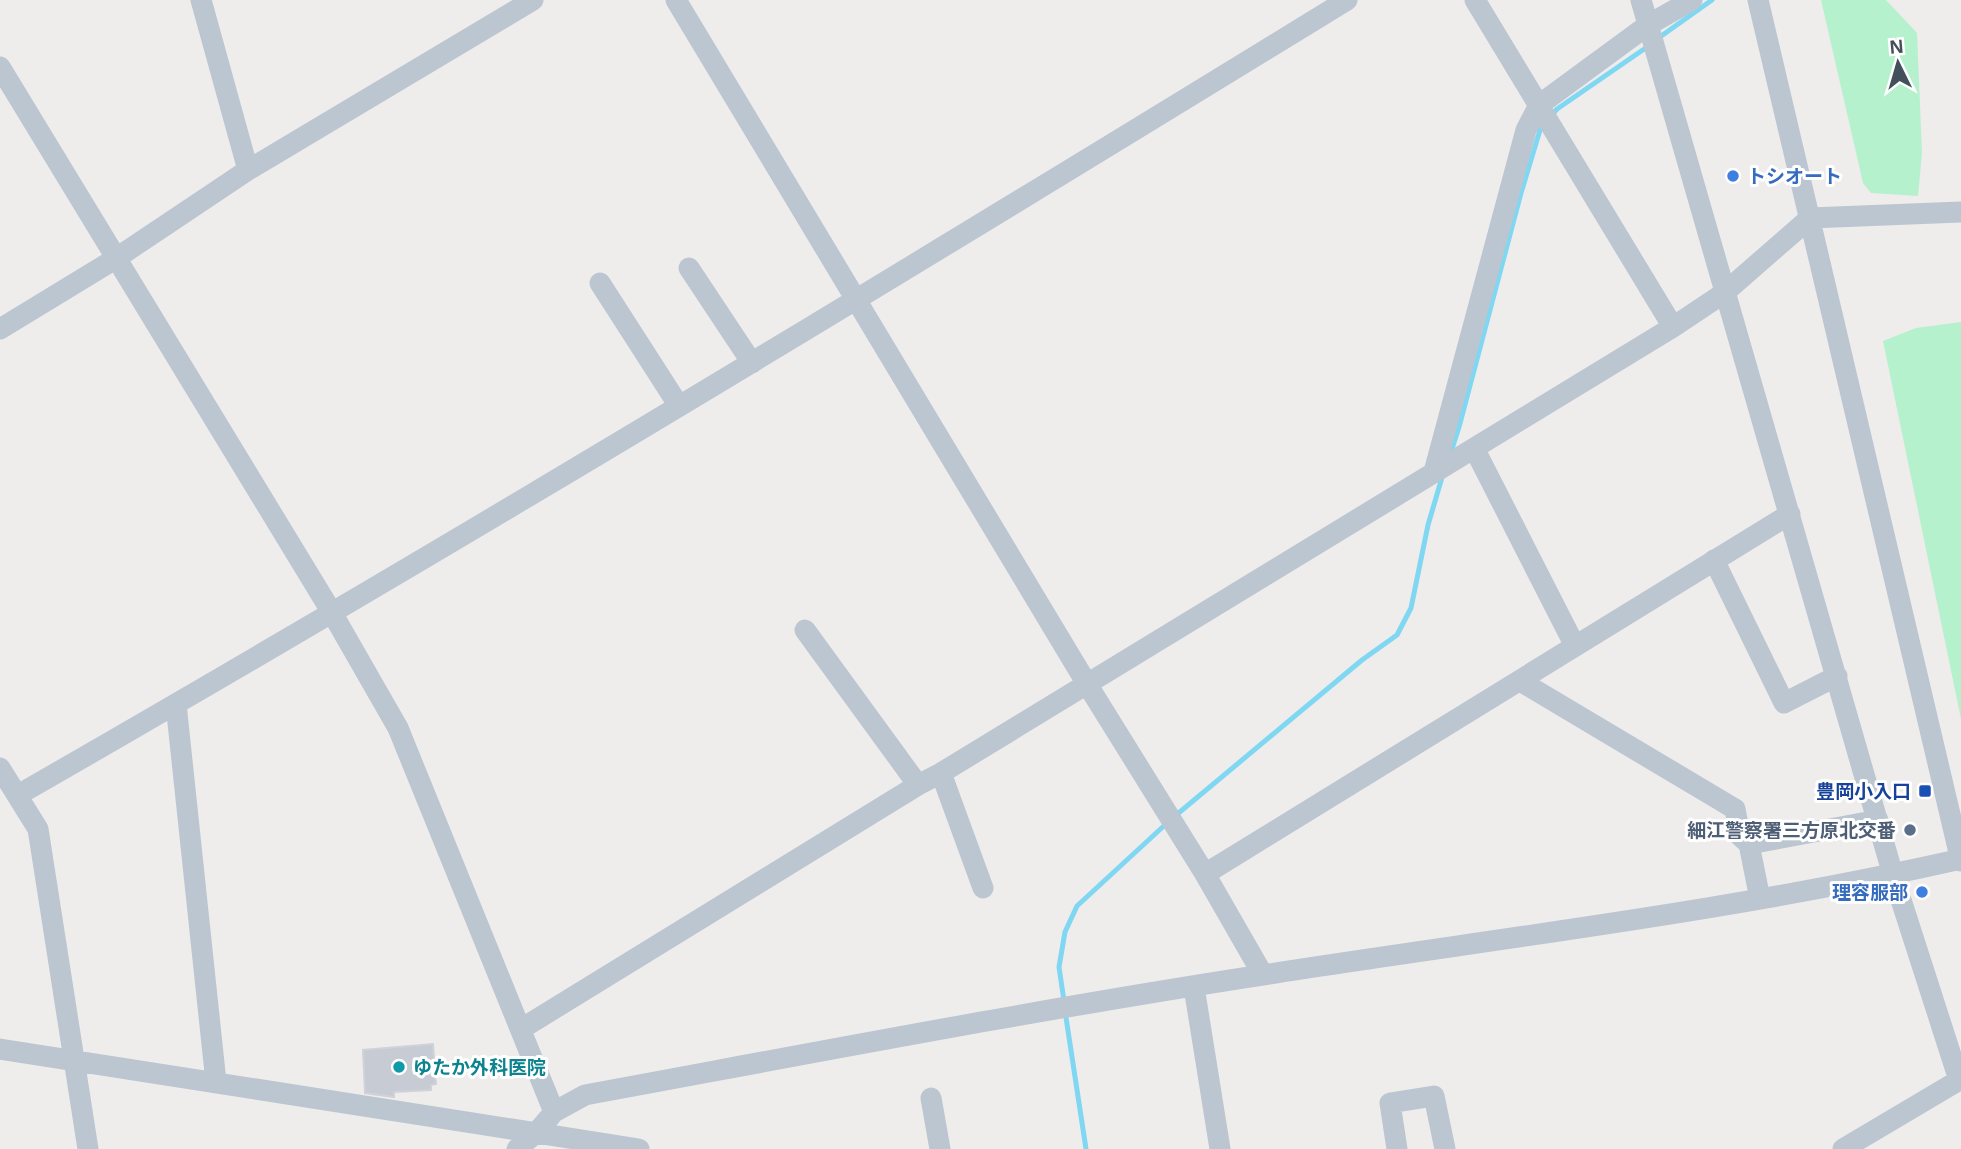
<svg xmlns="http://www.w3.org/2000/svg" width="1961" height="1149" viewBox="0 0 1961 1149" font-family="Arial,'Noto Sans JP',sans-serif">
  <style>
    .green { fill: #b6f1ce }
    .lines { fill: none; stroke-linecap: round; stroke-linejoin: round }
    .stream { stroke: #7fd7f2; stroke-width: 5 }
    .building { fill: #c7cbd3; stroke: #cfd2d9; stroke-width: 2 }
    .minor { stroke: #bbc6d0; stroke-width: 21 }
    .shop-dot { fill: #3f7fe0; stroke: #fff; stroke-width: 2.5 }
    .transit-dot { fill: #1a4fb4; stroke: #fff; stroke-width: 2.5 }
    .service-dot { fill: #5c6f8a; stroke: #fff; stroke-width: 2.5 }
    .culture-dot { fill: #0f9aa8; stroke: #fff; stroke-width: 2.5 }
    .labels { text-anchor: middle; stroke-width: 6; stroke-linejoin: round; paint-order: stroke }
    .shop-label { font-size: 19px; font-weight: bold; fill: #366cbe; stroke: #fff; text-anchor: start }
    .transit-label { font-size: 19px; font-weight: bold; fill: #164399; stroke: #fff; text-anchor: end }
    .service-label { font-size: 19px; font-weight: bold; fill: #4e5e75; stroke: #fff; text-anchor: end }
    .culture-label { font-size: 19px; font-weight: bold; fill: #0d838f; stroke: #fff; text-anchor: start }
  </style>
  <rect width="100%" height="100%" fill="#efecec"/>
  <path class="green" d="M 1821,0 L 1886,0 L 1917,33 L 1922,153 L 1918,196 L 1871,193 L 1863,183 Z
    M 1961,322 L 1961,719 L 1883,341 L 1916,328 Z"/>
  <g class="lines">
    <path class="stream" d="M 1657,39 L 1712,0
      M 1550,117 L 1557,109 L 1650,45
      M 1450,455 L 1459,427 L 1521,193 L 1540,130 L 1544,125
      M 1175,816 L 1362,660 L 1397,635 L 1411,608 L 1428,525 L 1443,474
      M 1064,1001 L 1059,967 L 1065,932 L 1077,906 L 1167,823
      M 1065,1011 L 1086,1149"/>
  </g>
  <path class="building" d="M 433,1044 L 436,1084 L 431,1085 L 431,1090 L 394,1092 L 394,1097 L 365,1093 L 363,1050 Z"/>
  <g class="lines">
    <path class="minor" d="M 201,0 L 248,170
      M 676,0 L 1087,684 L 1205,874 L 1263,975
      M 1475,0 L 1673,327
      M 1641,0 L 1893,875 L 1959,1080
      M 1758,0 L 1961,861
      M 0,67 L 331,611 L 398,728 L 554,1112
      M 689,268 L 752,363
      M 600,283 L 679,406
      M 0,329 L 115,259 L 248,170 L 533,0
      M 1474,448 L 1575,646
      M 1434,472 L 1526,130 L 1539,105 L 1648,25 L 1692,0
      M 1714,560 L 1784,703 L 1837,676
      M 805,630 L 918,785
      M 1520,681 L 1735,809 L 1740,836 L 1749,844 L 1760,899
      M 176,704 L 216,1082
      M 0,768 L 38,829 L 88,1149
      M 941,773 L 983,888
      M 18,795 C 466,538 907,270 1347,0
      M 1749,844 L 1878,820
      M 1205,874 L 1790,514
      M 1194,987 L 1220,1149
      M 521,1029 L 918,785 L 941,773 L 1673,327 L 1724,293 L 1810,218 L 1961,212
      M 0,1049 L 639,1149
      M 931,1098 L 940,1149
      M 517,1149 L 537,1132 L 554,1112 L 585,1095 C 813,1053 1040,1009 1269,974 C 1500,938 1733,911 1961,859
      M 1397,1149 L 1390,1103 L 1434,1096 L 1445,1149
      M 1843,1149 L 1961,1079"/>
  </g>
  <g class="shop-dot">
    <circle cx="1733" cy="176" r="7"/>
    <circle cx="1922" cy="892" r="7"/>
  </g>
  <rect class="transit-dot" x="1918" y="784" width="14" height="14" rx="3.5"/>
  <circle class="service-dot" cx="1910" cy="830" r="7"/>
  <circle class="culture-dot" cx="399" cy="1067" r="7"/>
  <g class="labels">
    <g class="shop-label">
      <text x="1747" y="183">トシオート</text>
      <text x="1908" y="899" text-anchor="end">理容服部</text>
    </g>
    <g class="transit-label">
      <text x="1911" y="798">豊岡小入口</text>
    </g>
    <g class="service-label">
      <text x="1896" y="837">細江警察署三方原北交番</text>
    </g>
    <g class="culture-label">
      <text x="413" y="1074">ゆたか外科医院</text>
    </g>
  </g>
  <g transform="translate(1898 63) rotate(355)" stroke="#ffffff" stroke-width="5" paint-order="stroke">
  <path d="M0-5L12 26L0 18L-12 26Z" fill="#434f5b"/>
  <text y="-10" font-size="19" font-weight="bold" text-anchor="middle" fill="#434f5b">N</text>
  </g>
</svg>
